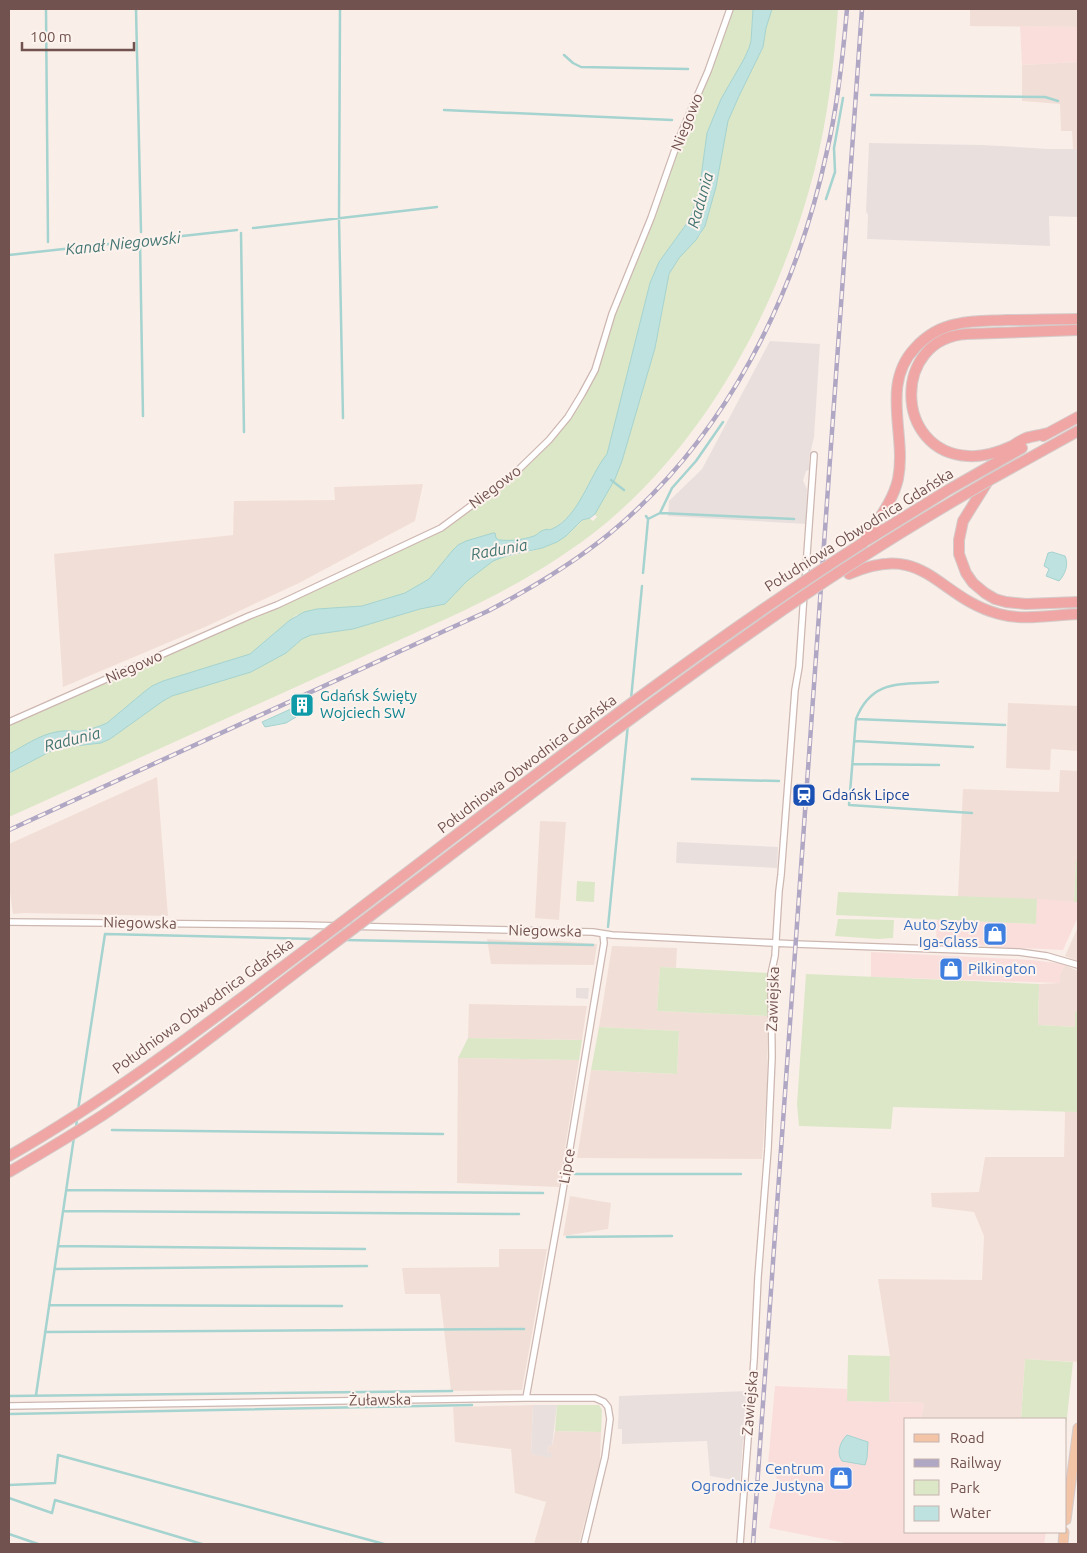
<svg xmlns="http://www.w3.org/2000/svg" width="1087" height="1553" viewBox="0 0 1087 1553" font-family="Ubuntu,sans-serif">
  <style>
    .residential { fill: #f1dfd7 }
    .commercial { fill: #fadedc }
    .industrial { fill: #e9e0de }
    .green { fill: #dce7c7 }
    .water { fill: #bee2df; stroke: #a5d3cf }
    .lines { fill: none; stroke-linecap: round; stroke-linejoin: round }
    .stream { stroke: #a5d3cf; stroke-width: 2.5 }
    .minor-casing { stroke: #cdb7b1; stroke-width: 8 }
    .primary-casing { stroke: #d5cbca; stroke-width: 11 }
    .motorway-casing { stroke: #d5cbca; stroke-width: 12 }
    .minor { stroke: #fff; stroke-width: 5.5 }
    .primary { stroke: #f3c4a6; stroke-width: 9 }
    .motorway { stroke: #efa6a4; stroke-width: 10 }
    .rail-casing { stroke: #afa7c3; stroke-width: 4.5 }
    .rail { stroke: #fdf3ee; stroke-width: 2.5; stroke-dasharray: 8; stroke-linecap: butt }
    .motorway-bridge-casing { stroke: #d5cbca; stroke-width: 12; stroke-linecap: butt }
    .motorway-bridge { stroke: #efa6a4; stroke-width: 10 }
    .labels { text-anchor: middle; stroke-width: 4; stroke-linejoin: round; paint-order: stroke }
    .street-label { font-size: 15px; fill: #72524e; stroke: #fdf3ee }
    .culture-label { font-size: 15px; fill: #0d838f; stroke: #fdf3ee; text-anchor: start }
    .transit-label { font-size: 15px; fill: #164399; stroke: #fdf3ee; text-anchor: start }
    .shop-label { font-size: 15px; fill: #366cbe; stroke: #fdf3ee; text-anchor: end }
    .water-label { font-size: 16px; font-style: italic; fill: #437672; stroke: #fdf3ee }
  </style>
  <rect width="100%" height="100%" fill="#faeee8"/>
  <path class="residential" d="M 970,9 L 1078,9 L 1078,27 L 970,26 Z
    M 1078,62 L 1078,149 L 1073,150 L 1072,131 L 1061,131 L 1060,104 L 1022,101 L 1022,65 Z
    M 423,484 L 415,521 L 299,583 L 205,627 L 63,687 L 54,554 L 233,535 L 234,501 L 335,500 L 334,487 Z
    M 1008,703 L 1078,706 L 1078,751 L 1051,749 L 1050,770 L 1006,768 Z
    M 1060,770 L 1078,771 L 1078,861 L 1076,861 L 1074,902 L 958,897 L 963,789 L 1059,792 Z
    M 157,777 L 168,916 L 24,913 L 13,914 L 9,885 L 9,844 Z
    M 540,821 L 566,822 L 559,920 L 535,918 Z
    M 1078,927 L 1078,961 L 1065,956 Z
    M 487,939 L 533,942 L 558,941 L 597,944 L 594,965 L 491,964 Z
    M 612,946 L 677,948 L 676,968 L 660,967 L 657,1011 L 768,1016 L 767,1088 L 762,1159 L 577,1158 L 591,1070 L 677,1074 L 679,1031 L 599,1027 Z
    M 1065,965 L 1078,971 L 1078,1011 L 1075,1012 L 1075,1027 L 1038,1025 L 1039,984 L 1060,983 L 1060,974 Z
    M 469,1004 L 587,1006 L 582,1040 L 468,1038 Z
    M 458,1058 L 579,1060 L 559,1187 L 457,1183 Z
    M 1065,1111 L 1078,1112 L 1078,1362 L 1025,1359 L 1021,1419 L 921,1419 L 924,1403 L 889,1402 L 890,1356 L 878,1279 L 982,1280 L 984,1236 L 974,1212 L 932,1207 L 931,1193 L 979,1192 L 985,1157 L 1064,1157 Z
    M 570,1196 L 611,1203 L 608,1229 L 563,1236 Z
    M 499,1249 L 547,1249 L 522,1390 L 451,1391 L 440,1294 L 405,1294 L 402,1268 L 499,1267 Z
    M 533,1405 L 531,1454 L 551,1457 L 547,1452 L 549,1445 L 552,1446 L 555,1431 L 601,1432 L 600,1461 L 579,1544 L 534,1544 L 546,1502 L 515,1493 L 511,1449 L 455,1442 L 453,1407 Z"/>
  <path class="commercial" d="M 1020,26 L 1078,27 L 1078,62 L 1022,65 Z
    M 1037,899 L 1078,902 L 1078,917 L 1063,950 L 998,947 L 936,941 L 937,919 L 1035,924 Z
    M 871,952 L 1031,960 L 1056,963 L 1065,965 L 1060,974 L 1060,983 L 871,977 Z
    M 775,1386 L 847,1389 L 847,1401 L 924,1403 L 921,1419 L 906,1419 L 906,1532 L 1046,1532 L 1044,1544 L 850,1544 L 769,1528 L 777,1490 L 776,1465 L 768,1464 Z"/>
  <path class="industrial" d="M 869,143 L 983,145 L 1049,149 L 1078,149 L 1078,217 L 1049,216 L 1050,246 L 867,239 L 868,215 L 866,211 Z
    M 770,341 L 820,344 L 814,437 L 809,459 L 809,470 L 806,471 L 803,481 L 807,489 L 806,524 L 668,516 L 669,501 L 702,469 Z
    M 677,842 L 778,847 L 777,868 L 676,863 Z
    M 576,988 L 589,988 L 588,999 L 576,998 Z
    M 747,1391 L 745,1440 L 743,1440 L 740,1481 L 710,1476 L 707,1441 L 622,1444 L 622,1429 L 618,1429 L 619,1396 Z
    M 533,1405 L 557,1405 L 552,1446 L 549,1445 L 547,1452 L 552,1453 L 551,1458 L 531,1454 Z"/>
  <path class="green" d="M 732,9 L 753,9 L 751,41 L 749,48 L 744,59 L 721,99 L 707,133 L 699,192 L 690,219 L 659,262 L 650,283 L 617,416 L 615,437 L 601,479 L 567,518 L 547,535 L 447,557 L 429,579 L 415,588 L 413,593 L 385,599 L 362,606 L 296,615 L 250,655 L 163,681 L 152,686 L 144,692 L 107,723 L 89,730 L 68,730 L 41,737 L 9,754 L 9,724 L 165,657 L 442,529 L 507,482 L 582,400 Z
    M 772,9 L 838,9 C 834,64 828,118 814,172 C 779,308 703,449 591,535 C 546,569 498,595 448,618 L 9,817 L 9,773 L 50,751 L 57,748 L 101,743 L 110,739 L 163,701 L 172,696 L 275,659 L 286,653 L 302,639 L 311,635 L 353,629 L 420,609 L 426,604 L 457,566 L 525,553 L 542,548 L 578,525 L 582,520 L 589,518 L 593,521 L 597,517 L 594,513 L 615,479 L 622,461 L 655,348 L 669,274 L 679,258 L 701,234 L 716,187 L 719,170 L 717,161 L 728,121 L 739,96 L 763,47 L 766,28 Z
    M 1076,861 L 1078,861 L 1078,902 L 1074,902 Z
    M 577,881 L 595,882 L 594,902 L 576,901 Z
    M 838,892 L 1037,899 L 1036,924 L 836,915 Z
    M 838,919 L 894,920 L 893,938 L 878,939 L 835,936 Z
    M 660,967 L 768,973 L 768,1016 L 657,1011 Z
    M 806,974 L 1039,984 L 1038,1025 L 1075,1027 L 1075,1012 L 1078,1011 L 1078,1112 L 893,1107 L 891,1129 L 799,1126 L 797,1104 Z
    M 599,1027 L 679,1031 L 677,1074 L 591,1070 Z
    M 468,1038 L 582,1040 L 579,1060 L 458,1058 Z
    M 848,1355 L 890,1356 L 889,1402 L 847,1401 Z
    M 1025,1359 L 1073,1362 L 1066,1427 L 1066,1419 L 1021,1419 Z
    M 557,1405 L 599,1405 L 602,1410 L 601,1432 L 555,1431 Z"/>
  <path class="water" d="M 753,9 L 772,9 L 766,28 L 763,47 L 739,96 L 728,121 L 716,187 L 705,226 L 696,240 L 679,258 L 669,274 L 655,348 L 622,461 L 615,479 L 595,514 L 590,518 L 582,520 L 566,536 L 557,542 L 542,548 L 506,556 L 493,561 L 467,581 L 445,604 L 420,609 L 353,629 L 311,635 L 302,639 L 286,653 L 251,672 L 172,696 L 163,701 L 110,739 L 101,743 L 57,748 L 9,773 L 9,754 C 24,746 39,735 56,732 C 64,730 72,731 80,731 C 89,730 98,727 107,723 L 144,692 L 152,686 L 163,681 L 250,654 L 290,620 L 304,612 L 317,609 L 362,606 L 405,593 L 429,579 L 453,550 L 458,545 L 466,541 L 493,533 L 495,533 L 496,538 L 499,540 C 512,541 522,540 534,536 C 537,535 540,531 544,530 C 550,528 546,531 552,529 C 579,517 589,476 607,454 L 650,283 L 659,262 L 690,219 L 699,192 L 707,133 L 721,99 L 744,59 L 749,48 L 751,41 Z
    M 1052,552 L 1065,556 C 1069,564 1065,575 1059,581 L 1046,576 L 1049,569 L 1044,566 L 1048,553 Z
    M 293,708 L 296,717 L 286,723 L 265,727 L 262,722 Z
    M 847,1435 L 868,1442 L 867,1458 L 865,1465 L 842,1461 C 836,1453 840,1442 847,1435 Z"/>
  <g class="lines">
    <path class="stream" d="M 46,9 L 48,242
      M 136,9 L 141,232
      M 340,9 L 339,218 L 343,418
      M 564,55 L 573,63 L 581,67 L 688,69
      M 871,95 L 1045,97 L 1058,101
      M 444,110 L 672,120
      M 826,199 L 835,172 L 834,148 L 843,98
      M 253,228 L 437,207
      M 241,233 L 244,432
      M 140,241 L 143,416
      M 9,255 L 237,230
      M 611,480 L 624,490
      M 660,513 L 672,488 L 696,461 L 723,422
      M 646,516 L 648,519 L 660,513 L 794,519
      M 643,573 L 648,520
      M 938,682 C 902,685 872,678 856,719 L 849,805 L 972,813
      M 631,699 L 642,586
      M 856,719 L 1005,725
      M 855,741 L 973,747
      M 853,764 L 939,765
      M 692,779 L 779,781
      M 608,927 L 628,724
      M 345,940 L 593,945
      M 78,1110 L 105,934 L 314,939
      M 76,1129 L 77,1118
      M 112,1130 L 443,1134
      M 575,1174 L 741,1174
      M 67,1190 L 543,1193
      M 63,1211 L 519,1214
      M 567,1237 L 672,1236
      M 58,1246 L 365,1249
      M 55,1269 L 367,1266
      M 49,1305 L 342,1306
      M 45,1332 L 524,1329
      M 36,1395 L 74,1137
      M 9,1396 L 452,1391
      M 9,1414 L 472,1405
      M 9,1485 L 55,1483 L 58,1455 L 384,1544
      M 9,1498 L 52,1513 L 55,1500 L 202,1544
      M 9,1534 L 38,1544"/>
    <g class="minor-casing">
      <path id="minor" d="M 805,582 L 814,455
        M 9,722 L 249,616 L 277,605 L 441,528 L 514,474 L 549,440 L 568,417 L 582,394 L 595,370 L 612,314 L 651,218 L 679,138 L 708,71 L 730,9
        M 9,922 L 301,925 L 593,932 L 612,935 L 795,944 L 1019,952 L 1047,956 L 1078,965
        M 526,1398 L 561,1202 L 604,943 L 603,934
        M 9,1406 L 526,1398 L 595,1398 L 604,1402 L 608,1407 L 610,1419 L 605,1457 L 584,1544
        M 740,1544 L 754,1360 L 758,1277 L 768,1149 L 772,1057 L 771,974 L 775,956 L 779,891 L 781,875 L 795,690 L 799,667 L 804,594"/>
    </g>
    <g class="primary-casing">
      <path id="primary" d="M 1066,1520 L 1078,1428
        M 1063,1544 L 1064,1532"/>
    </g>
    <g class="motorway-casing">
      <path id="motorway" d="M 1078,431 L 988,481 L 963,521 L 959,540 L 959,554 L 966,573 L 973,583 L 985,593 L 995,599 L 1006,602 L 1026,604 L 1078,602
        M 1048,433 C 1041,435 1033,436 1026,438 C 1021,440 1017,443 1012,446 C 999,452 983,457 968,456 C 893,452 892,338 967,334 L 1078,330
        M 1043,436 L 1078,417
        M 867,540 L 948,490 L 1022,448
        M 864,542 C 876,522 893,502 898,479 C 907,435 880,385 915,348 C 926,336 941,327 957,324 C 973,320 990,321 1006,320 C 1030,320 1054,319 1078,319
        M 849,574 C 926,540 936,597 999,614 C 1024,621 1052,615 1078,614
        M 9,1156 C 121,1092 222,1012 325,935
        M 9,1172 C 40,1154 72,1135 103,1115 C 182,1062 256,1002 332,945"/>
    </g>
    <use href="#minor" class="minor"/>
    <use href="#primary" class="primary"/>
    <use href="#motorway" class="motorway"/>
    <g class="rail-casing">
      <path id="rail" d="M 9,830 L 488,611 C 530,589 571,565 609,534 C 725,439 796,296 827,151 C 838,104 843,56 847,9
        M 753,1544 L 862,9"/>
    </g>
    <use href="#rail" class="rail"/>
    <g class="motorway-bridge-casing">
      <path id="motorway-bridge" d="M 325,935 C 502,801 677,662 864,542
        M 332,945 C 474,838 614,728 760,626 C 833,574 910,526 988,481"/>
    </g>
    <use href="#motorway-bridge" class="motorway-bridge"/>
  </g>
  <defs>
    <g id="building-square" transform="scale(1.25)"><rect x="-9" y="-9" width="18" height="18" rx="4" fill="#0f9aa8" stroke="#fdf3ee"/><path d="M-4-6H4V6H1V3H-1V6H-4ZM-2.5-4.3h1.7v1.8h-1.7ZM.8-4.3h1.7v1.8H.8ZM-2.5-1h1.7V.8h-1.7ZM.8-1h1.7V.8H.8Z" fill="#fff"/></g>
    <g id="station-square" transform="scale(1.25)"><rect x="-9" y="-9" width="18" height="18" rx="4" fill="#1a4fb4" stroke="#fdf3ee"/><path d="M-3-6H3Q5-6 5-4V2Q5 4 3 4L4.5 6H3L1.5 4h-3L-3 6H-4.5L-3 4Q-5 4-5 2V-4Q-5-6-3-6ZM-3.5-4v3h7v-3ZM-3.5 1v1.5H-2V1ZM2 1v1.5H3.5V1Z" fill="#fff"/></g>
    <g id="shop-square" transform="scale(1.25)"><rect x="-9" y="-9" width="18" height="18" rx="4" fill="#3f7fe0" stroke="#fdf3ee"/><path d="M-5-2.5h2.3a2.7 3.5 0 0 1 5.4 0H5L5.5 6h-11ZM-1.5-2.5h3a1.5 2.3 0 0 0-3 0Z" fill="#fff"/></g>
  </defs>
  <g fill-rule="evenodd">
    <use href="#building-square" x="302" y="705"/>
    <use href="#station-square" x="804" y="795"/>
    <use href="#shop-square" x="995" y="934"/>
    <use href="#shop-square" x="951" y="969"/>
    <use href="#shop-square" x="841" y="1478"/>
  </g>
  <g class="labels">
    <g class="street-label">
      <text transform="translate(687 122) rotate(-68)" y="5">Niegowo</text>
      <text transform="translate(495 487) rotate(-37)" y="5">Niegowo</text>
      <text transform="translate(859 530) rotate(-32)" y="5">Południowa Obwodnica Gdańska</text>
      <text transform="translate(134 667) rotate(-24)" y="5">Niegowo</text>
      <text transform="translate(527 764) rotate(-37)" y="5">Południowa Obwodnica Gdańska</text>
      <text transform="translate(140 923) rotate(1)" y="5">Niegowska</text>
      <text transform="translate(545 931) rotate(1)" y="5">Niegowska</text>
      <text transform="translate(773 999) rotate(-88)" y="5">Zawiejska</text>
      <text transform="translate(203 1006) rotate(-36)" y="5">Południowa Obwodnica Gdańska</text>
      <text transform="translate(567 1166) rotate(-80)" y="5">Lipce</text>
      <text transform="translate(380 1400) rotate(-1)" y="5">Żuławska</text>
      <text transform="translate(750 1403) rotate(-85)" y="5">Zawiejska</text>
    </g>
    <g class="culture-label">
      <text x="320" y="701">Gdańsk Święty<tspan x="320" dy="17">Wojciech SW</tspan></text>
    </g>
    <g class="transit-label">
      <text x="822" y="800">Gdańsk Lipce</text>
    </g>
    <g class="shop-label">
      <text x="978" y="930">Auto Szyby<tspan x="978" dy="17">Iga-Glass</tspan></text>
      <text x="968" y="974" text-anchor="start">Pilkington</text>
      <text x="824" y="1474">Centrum<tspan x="824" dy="17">Ogrodnicze Justyna</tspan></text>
    </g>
    <g class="water-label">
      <text transform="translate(700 200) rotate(-74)" y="6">Radunia</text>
      <text transform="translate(123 243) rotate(-6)" y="6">Kanał Niegowski</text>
      <text transform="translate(499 549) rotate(-10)" y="6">Radunia</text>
      <text transform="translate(72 739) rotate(-14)" y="6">Radunia</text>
    </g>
  </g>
  <rect width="1087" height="1553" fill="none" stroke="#72524e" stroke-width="20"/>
  <rect x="904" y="1418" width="162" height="115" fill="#fdf3ee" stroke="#c5b3ae"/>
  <rect x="914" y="1434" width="25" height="8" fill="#f3c4a6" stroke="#c5b3ae"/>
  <text x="950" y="1443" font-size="15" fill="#72524e">Road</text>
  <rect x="914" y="1459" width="25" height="8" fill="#afa7c3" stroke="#c5b3ae"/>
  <text x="950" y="1468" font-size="15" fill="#72524e">Railway</text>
  <rect x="914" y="1480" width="25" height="15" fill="#dce7c7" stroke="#c5b3ae"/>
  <text x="950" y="1493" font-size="15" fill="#72524e">Park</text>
  <rect x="914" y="1506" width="25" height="15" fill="#bee2df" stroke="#c5b3ae"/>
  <text x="950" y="1518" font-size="15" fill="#72524e">Water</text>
  <path d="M22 42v8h112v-8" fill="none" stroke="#72524e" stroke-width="2.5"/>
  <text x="30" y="42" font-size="15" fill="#72524e" stroke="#fdf3ee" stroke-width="4" paint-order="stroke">100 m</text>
</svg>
